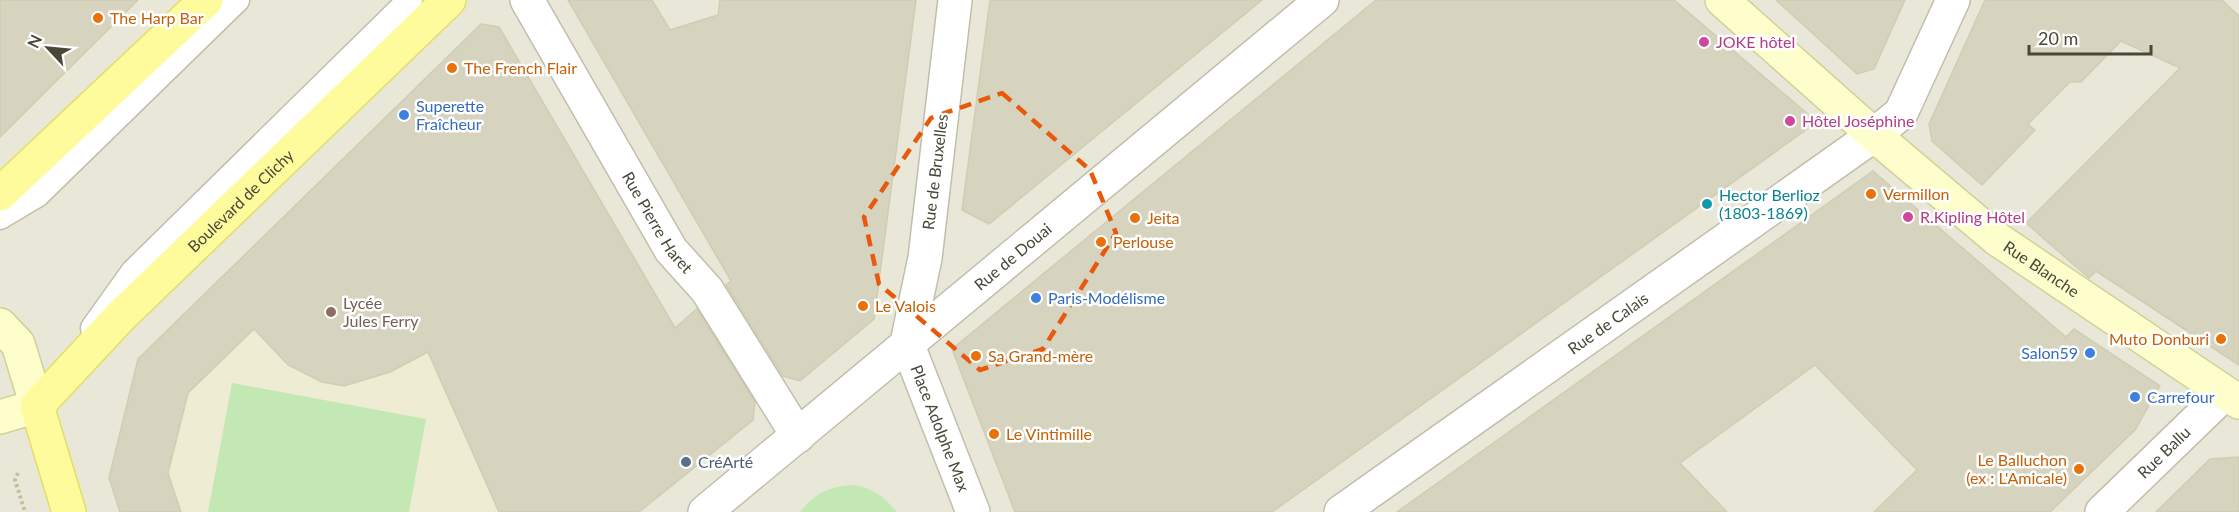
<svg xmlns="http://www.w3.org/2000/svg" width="2239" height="512" viewBox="0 0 2239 512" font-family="Lato,sans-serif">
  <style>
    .residential { fill: #e9e8d8 }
    .education { fill: #eeedd4 }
    .green { fill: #c3e8b3 }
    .building { fill: #d6d3bf; stroke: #d1cdb2; stroke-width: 1.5 }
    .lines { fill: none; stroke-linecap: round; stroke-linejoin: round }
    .lane-casing { stroke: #c0bfac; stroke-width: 27 }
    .street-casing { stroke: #c0bfac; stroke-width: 36 }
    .secondary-casing { stroke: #d1d198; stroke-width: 36 }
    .primary-casing { stroke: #e3de69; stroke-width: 36 }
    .path { stroke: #c2bf9e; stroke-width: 4; stroke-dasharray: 3 3; stroke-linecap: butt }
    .lane { stroke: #fff; stroke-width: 24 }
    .street { stroke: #fff; stroke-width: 33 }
    .secondary { stroke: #fdfecb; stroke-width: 33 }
    .primary { stroke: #fdfb9b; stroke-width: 33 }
    .marked { fill: none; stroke: #e8590c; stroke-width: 4.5; stroke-dasharray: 12 8; stroke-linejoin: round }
    .food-dot { fill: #e8710a; stroke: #fff; stroke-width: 2 }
    .hotel-dot { fill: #d1479c; stroke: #fff; stroke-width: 2 }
    .shop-dot { fill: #3f7fe0; stroke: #fff; stroke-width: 2 }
    .culture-dot { fill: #0f9aa8; stroke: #fff; stroke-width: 2 }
    .education-dot { fill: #8d6e63; stroke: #fff; stroke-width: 2 }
    .service-dot { fill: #5c6f8a; stroke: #fff; stroke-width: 2 }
    .labels { text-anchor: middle; stroke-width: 5; stroke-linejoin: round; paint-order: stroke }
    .food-label { font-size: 16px; fill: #c56008; stroke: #fff; text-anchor: start }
    .hotel-label { font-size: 16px; fill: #b23c85; stroke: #fff; text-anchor: start }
    .shop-label { font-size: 16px; fill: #366cbe; stroke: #fff; text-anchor: start }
    .street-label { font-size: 16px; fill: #494738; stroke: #fff }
    .culture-label { font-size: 16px; fill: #0d838f; stroke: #fff; text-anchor: start }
    .education-label { font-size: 16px; fill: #785e54; stroke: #fff; text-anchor: start }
    .service-label { font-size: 16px; fill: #4e5e75; stroke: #fff; text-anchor: start }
  </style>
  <rect width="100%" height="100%" fill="#f5f4ea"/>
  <path class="residential" d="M 0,0 L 2239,0 L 2239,512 L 0,512 Z"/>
  <path class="education" d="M 382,120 L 431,169 L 593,512 L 120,512 L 138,359 Z"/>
  <path class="green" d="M 232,383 L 426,419 L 409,512 L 208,512 Z
    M 852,485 C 872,487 884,497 897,512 L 800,512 C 814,494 829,486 852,485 Z"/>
  <path class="building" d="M 0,0 L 138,0 L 0,137 Z
    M 568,0 L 652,0 L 670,30 L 718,15 L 720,0 L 916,0 L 874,319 L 800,381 L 783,376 L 726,285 L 731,281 Z
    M 990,0 L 1262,0 L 989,224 L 962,210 Z
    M 1376,0 L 1674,0 L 1817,122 L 1272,512 L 1015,512 L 952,349 Z
    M 1776,0 L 1905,0 L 1874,69 L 1857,74 Z
    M 1985,0 L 2222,0 L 2239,16 L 2239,365 L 2096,271 L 2089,278 L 2026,223 L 2180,68 L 2121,41 L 2081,82 L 2070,82 L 2028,124 L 2035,130 L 1982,185 L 1932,141 L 1929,124 Z
    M 481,24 L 499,27 L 675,328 L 697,309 L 755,402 L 753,420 L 639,512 L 499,512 L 428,352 L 390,372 L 344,386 L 322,382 L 288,365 L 254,329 L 188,393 L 168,473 L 181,512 L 120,512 L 109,478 L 138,359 Z
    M 1873,171 L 2066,337 L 2074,329 L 2160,386 L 2135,430 L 2050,512 L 1874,512 L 1917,470 L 1815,365 L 1680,463 L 1727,512 L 1397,512 Z
    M 2239,457 L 2239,512 L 2156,512 L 2210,459 Z"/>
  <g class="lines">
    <g class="lane-casing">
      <path id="lane" d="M 0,217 L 37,195 L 237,0
        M 93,328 L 133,272 L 410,0"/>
    </g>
    <g class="street-casing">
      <g id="street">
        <path id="s1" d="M 527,0 L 671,250 L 707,290 L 798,436"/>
        <path id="s2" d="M 955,0 L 925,258 L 907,343 L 973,512"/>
        <path id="s3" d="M 705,512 L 1322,0"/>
        <path id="s4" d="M 1341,512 L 1874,135 L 1901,113 L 1953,0"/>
        <path id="s5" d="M 2102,512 L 2225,393"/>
      </g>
    </g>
    <g class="secondary-casing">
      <g id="secondary">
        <path id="s6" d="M 1722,0 L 1874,135 L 1997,239 L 2239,402"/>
        <path d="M 0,325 L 18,344 L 37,406 L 0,417"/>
      </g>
    </g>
    <g class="primary-casing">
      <g id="primary">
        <path d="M 0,194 L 206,0"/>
        <path id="s7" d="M 69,512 L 37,406 L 121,316 L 449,0"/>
      </g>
    </g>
    <path class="path" d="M 18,473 L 15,480 L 25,512"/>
    <use href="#lane" class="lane"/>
    <use href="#street" class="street"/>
    <use href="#secondary" class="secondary"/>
    <use href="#primary" class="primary"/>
  </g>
  <path class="marked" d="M 1002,93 L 1090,170 L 1116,233 L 1043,349 L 980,370 L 879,284 L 864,217 L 931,118 Z"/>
  <g class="food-dot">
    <circle cx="98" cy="18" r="6"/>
    <circle cx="452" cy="68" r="6"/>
    <circle cx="1871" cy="194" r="6"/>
    <circle cx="1135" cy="218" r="6"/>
    <circle cx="1101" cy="242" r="6"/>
    <circle cx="863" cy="306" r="6"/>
    <circle cx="2221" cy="339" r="6"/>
    <circle cx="976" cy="356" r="6"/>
    <circle cx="994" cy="434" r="6"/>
    <circle cx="2079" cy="469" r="6"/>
  </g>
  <g class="hotel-dot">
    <circle cx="1704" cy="42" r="6"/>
    <circle cx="1790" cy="121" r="6"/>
    <circle cx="1908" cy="217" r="6"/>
  </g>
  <g class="shop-dot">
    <circle cx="404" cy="115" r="6"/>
    <circle cx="1036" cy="298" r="6"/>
    <circle cx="2090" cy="353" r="6"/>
    <circle cx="2135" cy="397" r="6"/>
  </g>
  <circle class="culture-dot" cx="1707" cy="204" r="6"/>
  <circle class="education-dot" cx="331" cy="312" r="6"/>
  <circle class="service-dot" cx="686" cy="462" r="6"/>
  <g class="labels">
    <g class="food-label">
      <text x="110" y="24">The Harp Bar</text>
      <text x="464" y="74">The French Flair</text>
      <text x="1883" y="200">Vermillon</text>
      <text x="1147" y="224">Jeita</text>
      <text x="1113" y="248">Perlouse</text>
      <text x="875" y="312">Le Valois</text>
      <text x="2209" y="345" text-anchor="end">Muto Donburi</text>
      <text x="988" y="362">Sa Grand-mère</text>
      <text x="1006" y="440">Le Vintimille</text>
      <text x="2067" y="466" text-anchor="end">Le Balluchon<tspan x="2067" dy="18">(ex : L'Amicale)</tspan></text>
    </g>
    <g class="hotel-label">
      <text x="1716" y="48">JOKE hôtel</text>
      <text x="1802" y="127">Hôtel Joséphine</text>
      <text x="1920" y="223">R.Kipling Hôtel</text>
    </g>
    <g class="shop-label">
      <text x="416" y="112">Superette<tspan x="416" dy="18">Fraîcheur</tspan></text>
      <text x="1048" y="304">Paris-Modélisme</text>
      <text x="2078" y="359" text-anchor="end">Salon59</text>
      <text x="2147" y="403">Carrefour</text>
    </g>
    <g class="street-label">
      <text transform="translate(935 172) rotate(-83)" y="6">Rue de Bruxelles</text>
      <text dy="6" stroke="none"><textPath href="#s7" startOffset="400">Boulevard de Clichy</textPath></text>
      <text dy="6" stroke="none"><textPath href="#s1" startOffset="258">Rue Pierre Haret</textPath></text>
      <text dy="6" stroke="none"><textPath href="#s3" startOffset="400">Rue de Douai</textPath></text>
      <text dy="6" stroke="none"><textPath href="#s6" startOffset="418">Rue Blanche</textPath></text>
      <text dy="6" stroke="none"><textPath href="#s4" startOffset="327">Rue de Calais</textPath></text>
      <text dy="6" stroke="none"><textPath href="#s2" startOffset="438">Place Adolphe Max</textPath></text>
      <text dy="6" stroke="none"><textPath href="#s5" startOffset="86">Rue Ballu</textPath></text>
    </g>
    <g class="culture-label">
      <text x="1719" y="201">Hector Berlioz<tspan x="1719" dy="18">(1803-1869)</tspan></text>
    </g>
    <g class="education-label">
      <text x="343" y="309">Lycée<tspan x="343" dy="18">Jules Ferry</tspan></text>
    </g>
    <g class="service-label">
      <text x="698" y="468">CréArté</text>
    </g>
  </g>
  <g transform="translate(48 48) rotate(296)" stroke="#ffffff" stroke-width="4.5" paint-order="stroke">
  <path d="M0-4.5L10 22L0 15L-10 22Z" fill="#494738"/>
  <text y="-9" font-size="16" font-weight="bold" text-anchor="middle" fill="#494738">N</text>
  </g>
  <path d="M2029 45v9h122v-9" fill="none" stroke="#494738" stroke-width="3"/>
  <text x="2038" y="45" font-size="18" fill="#494738" stroke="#ffffff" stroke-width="4.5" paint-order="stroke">20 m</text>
</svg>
